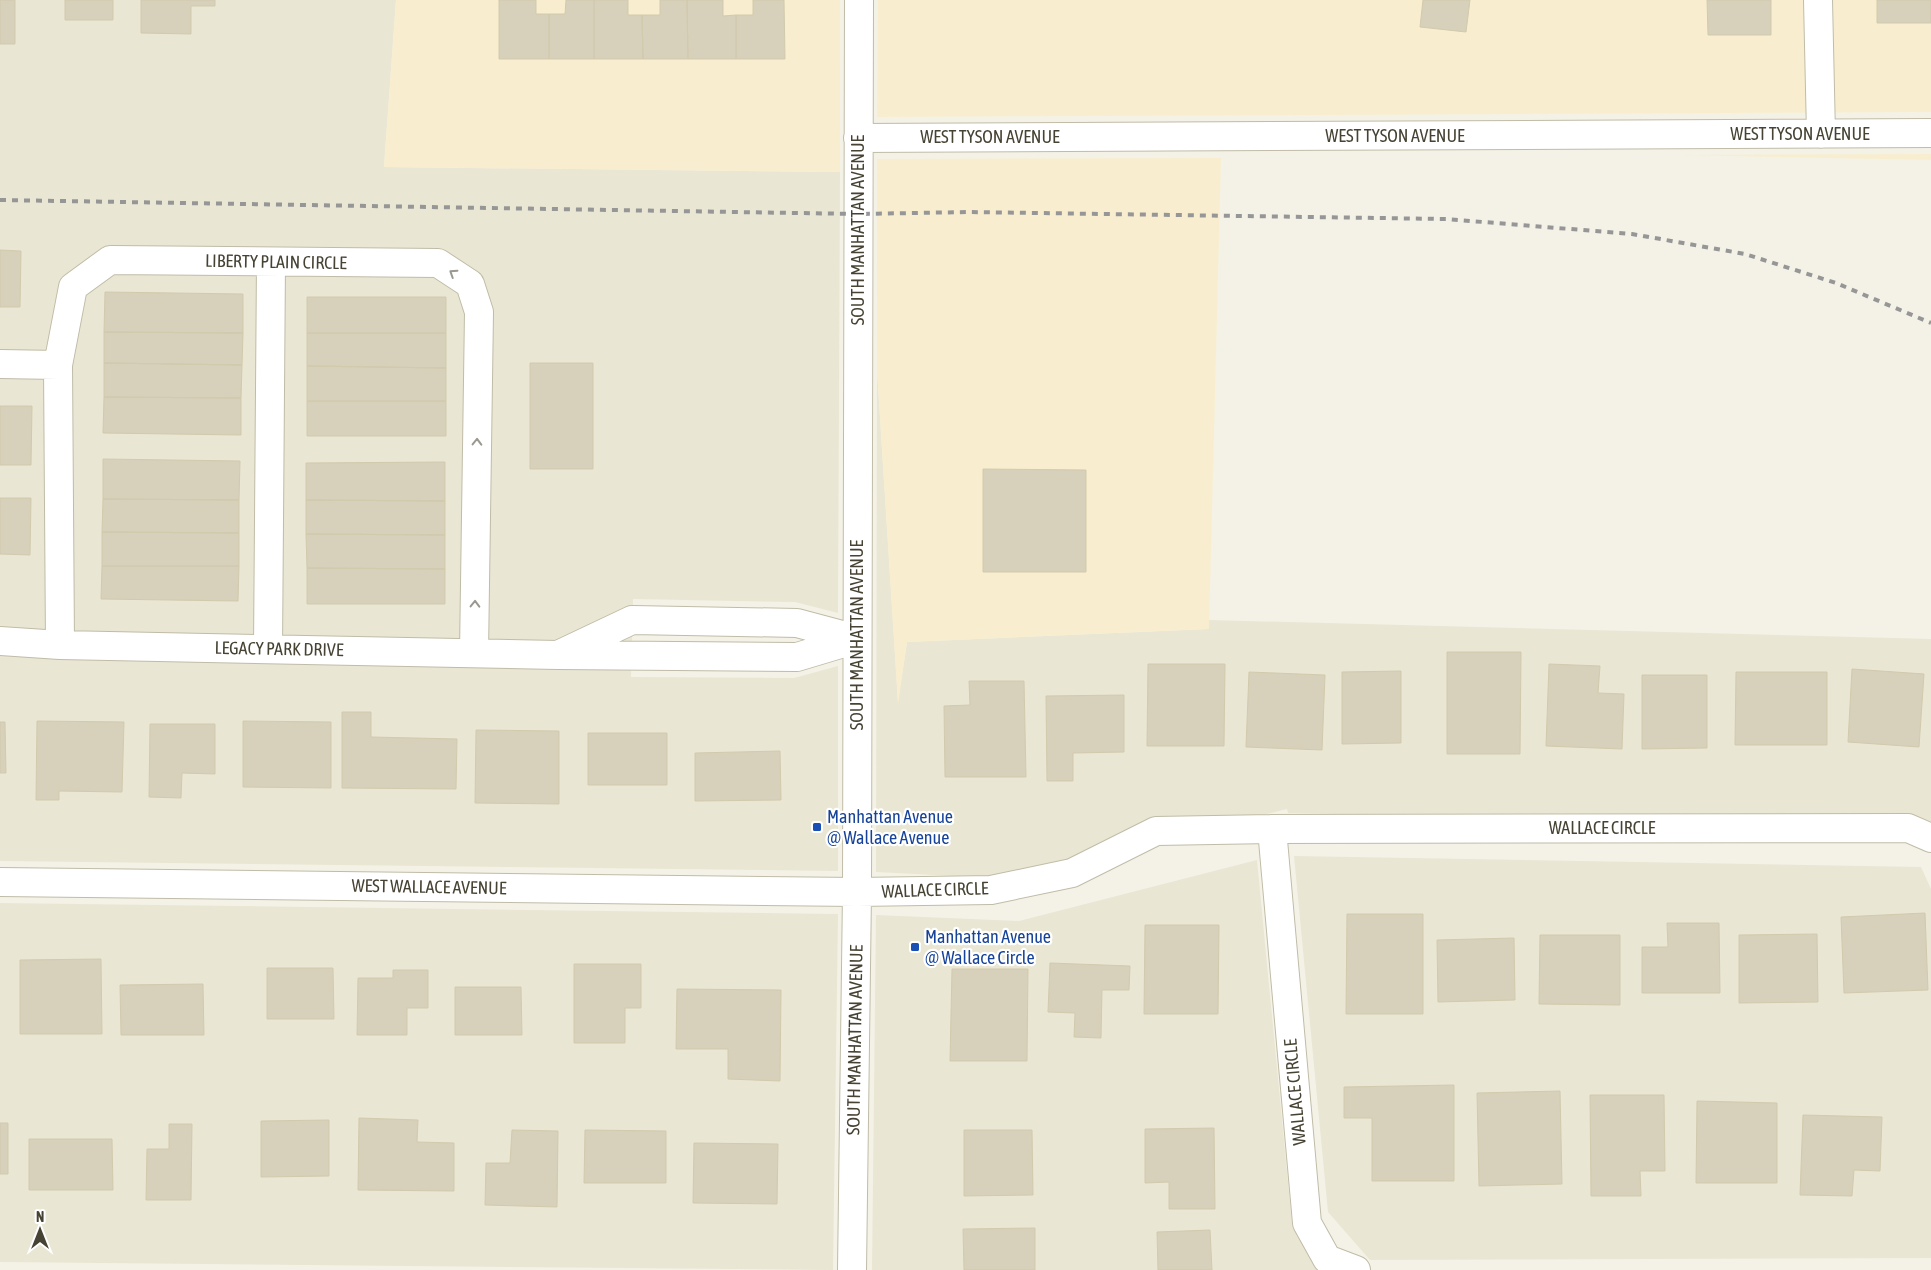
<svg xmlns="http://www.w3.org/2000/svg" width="1931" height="1270" viewBox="0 0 1931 1270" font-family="'Asap Condensed',sans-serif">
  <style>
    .residential { fill: #e9e6d3 }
    .commercial { fill: #f8eecf }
    .building { fill: #d7d0ba; stroke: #d2caad }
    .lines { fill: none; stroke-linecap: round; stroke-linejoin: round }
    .minor-casing { stroke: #c0bca8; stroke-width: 30 }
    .minor { stroke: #fff; stroke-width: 28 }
    .rail { stroke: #969696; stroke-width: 4; stroke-dasharray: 6 6; stroke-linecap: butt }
    .oneway { stroke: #9a988f }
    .transit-dot { fill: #1a4fb4; stroke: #fff; stroke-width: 2 }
    .labels { text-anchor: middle; stroke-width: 4.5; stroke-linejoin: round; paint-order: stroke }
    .street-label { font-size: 18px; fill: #474334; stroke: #fff }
    .transit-label { font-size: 18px; fill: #164399; stroke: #fff; text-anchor: start }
  </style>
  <rect width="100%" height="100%" fill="#f4f2e6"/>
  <path class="residential" d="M 0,0 L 396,0 L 384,167 L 840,172 L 838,613 L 795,602 L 633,599 L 631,677 L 794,678 L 838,666 L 838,871 L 0,861 Z
    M 877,370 L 898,701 L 907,642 L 1209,629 L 1209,620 L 1931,639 L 1931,825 L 1288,813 L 1287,809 L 1013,879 L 876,872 Z
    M 1294,856 L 1921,867 L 1931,889 L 1931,1258 L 1370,1260 L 1328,1212 Z
    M 1257,860 L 1292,1224 L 1297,1236 L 1326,1270 L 872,1270 L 876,915 L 1019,921 Z
    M 0,903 L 838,914 L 833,1270 L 0,1262 Z"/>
  <path class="commercial" d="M 396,0 L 840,0 L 840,172 L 384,167 Z
    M 878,0 L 1931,0 L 1931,112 L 877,117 Z
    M 1931,154 L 1931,160 L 1676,155 Z
    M 1221,158 L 1209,629 L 907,642 L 898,704 L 877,370 L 877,159 Z"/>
  <path class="building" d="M 0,0 L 15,0 L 15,44 L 0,44 Z
    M 65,0 L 113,0 L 113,20 L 65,20 Z
    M 141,0 L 215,0 L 215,6 L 191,6 L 191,34 L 141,33 Z
    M 499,0 L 536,0 L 536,14 L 549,14 L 549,59 L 499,59 Z
    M 566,0 L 594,0 L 594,59 L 549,59 L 549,14 L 565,14 Z
    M 594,0 L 628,0 L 628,15 L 642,15 L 643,59 L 594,59 Z
    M 660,0 L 687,0 L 688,59 L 643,59 L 642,15 L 660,15 Z
    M 687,0 L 723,0 L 723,16 L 736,15 L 736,59 L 688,59 Z
    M 753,0 L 784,0 L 785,59 L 736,59 L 736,15 L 753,15 Z
    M 1423,0 L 1470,0 L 1466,32 L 1420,27 Z
    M 1707,0 L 1771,0 L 1771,35 L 1708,35 Z
    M 1877,0 L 1931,0 L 1931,23 L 1877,23 Z
    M 0,250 L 21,251 L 20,307 L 0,307 Z
    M 105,292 L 243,294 L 243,333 L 104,332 Z
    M 307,297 L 446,297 L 446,333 L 307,333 Z
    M 104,332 L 243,333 L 242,365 L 104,363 Z
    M 307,333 L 446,333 L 446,368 L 307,366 Z
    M 104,363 L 242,365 L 241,398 L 104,397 Z
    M 530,363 L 593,363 L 593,469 L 530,469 Z
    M 307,366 L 446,368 L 446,401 L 307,401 Z
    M 104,397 L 241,398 L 241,435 L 103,433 Z
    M 307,401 L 446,401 L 446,436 L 307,436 Z
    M 0,406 L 32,406 L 31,465 L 0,465 Z
    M 103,459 L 240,461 L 239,500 L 103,499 Z
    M 445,462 L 445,501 L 306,500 L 306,463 Z
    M 983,469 L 1086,470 L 1086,572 L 983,572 Z
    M 0,498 L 31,498 L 30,555 L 0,554 Z
    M 103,499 L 239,500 L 239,533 L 102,532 Z
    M 306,500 L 445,501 L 445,535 L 306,534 Z
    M 102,532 L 239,533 L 239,566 L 102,566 Z
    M 306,534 L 445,535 L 445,569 L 307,568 Z
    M 102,566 L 239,566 L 238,601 L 101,599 Z
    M 307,568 L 445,569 L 445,604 L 307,604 Z
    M 1447,652 L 1521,652 L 1520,754 L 1447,754 Z
    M 1148,664 L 1225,664 L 1224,746 L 1147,746 Z
    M 1549,664 L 1600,666 L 1598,693 L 1624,694 L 1622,749 L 1546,746 Z
    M 1852,669 L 1924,674 L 1919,747 L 1848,742 Z
    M 1401,671 L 1401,743 L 1342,744 L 1342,672 Z
    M 1249,672 L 1325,675 L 1322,750 L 1246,747 Z
    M 1736,672 L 1827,672 L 1827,745 L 1735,745 Z
    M 1642,675 L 1707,675 L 1707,748 L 1642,749 Z
    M 969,681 L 1024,681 L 1026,777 L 945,777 L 944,706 L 970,705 Z
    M 1124,695 L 1124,752 L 1073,753 L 1073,781 L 1047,781 L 1046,696 Z
    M 342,712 L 371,712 L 371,737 L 457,739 L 456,789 L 342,788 Z
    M 37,721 L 124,722 L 122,792 L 59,791 L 59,800 L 36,800 Z
    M 243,721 L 331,722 L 331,788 L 243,787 Z
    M 0,722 L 5,722 L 6,773 L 0,773 Z
    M 150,724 L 215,724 L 215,774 L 182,773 L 181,798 L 149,797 Z
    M 476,730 L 559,731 L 559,804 L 475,803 Z
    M 588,733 L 667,733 L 667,785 L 588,785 Z
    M 780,751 L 781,800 L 695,801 L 695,753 Z
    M 1925,913 L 1928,990 L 1844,993 L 1841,917 Z
    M 1347,914 L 1423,914 L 1423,1014 L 1346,1014 Z
    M 1667,923 L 1719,923 L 1720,993 L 1642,993 L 1642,947 L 1668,947 Z
    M 1145,925 L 1219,925 L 1218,1014 L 1144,1014 Z
    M 1817,934 L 1818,1002 L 1739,1003 L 1739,935 Z
    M 1540,935 L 1620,935 L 1620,1005 L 1539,1004 Z
    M 1514,938 L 1515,1000 L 1438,1002 L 1437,940 Z
    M 101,959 L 102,1034 L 20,1034 L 20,960 Z
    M 1050,963 L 1130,966 L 1129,990 L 1102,990 L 1101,1038 L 1074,1037 L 1075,1013 L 1048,1012 Z
    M 574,964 L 641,964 L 641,1008 L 625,1008 L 625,1043 L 574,1043 Z
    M 267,968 L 333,968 L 334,1019 L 267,1019 Z
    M 952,969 L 1028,969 L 1027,1061 L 950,1061 Z
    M 393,970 L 428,970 L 428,1008 L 407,1008 L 407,1035 L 357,1035 L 358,978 L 393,978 Z
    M 203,984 L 204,1035 L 121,1035 L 120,985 Z
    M 455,987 L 521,987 L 522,1035 L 455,1035 Z
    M 677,989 L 781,990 L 780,1081 L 728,1079 L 728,1049 L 676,1049 Z
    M 1454,1085 L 1454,1181 L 1372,1181 L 1372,1118 L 1344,1118 L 1344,1087 Z
    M 1560,1091 L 1562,1184 L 1479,1186 L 1477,1093 Z
    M 1590,1095 L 1664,1095 L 1665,1171 L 1640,1171 L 1641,1196 L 1591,1196 Z
    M 1697,1101 L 1777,1103 L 1777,1183 L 1696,1183 Z
    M 1803,1115 L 1882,1117 L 1880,1171 L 1854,1170 L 1852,1196 L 1800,1195 Z
    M 359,1118 L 418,1120 L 417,1142 L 454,1143 L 454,1191 L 358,1190 Z
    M 329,1120 L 329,1176 L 261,1177 L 261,1121 Z
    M 0,1123 L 8,1123 L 8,1174 L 0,1174 Z
    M 169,1124 L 192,1124 L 191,1200 L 146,1200 L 147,1149 L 169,1149 Z
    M 1214,1128 L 1215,1209 L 1169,1209 L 1169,1182 L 1145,1183 L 1145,1129 Z
    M 512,1130 L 558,1131 L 557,1207 L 485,1205 L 486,1163 L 510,1163 Z
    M 585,1130 L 666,1131 L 666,1183 L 584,1183 Z
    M 964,1130 L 1032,1130 L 1033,1195 L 964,1196 Z
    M 29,1139 L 112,1139 L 113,1190 L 29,1190 Z
    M 694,1143 L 778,1144 L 777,1204 L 693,1203 Z
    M 1035,1228 L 1035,1270 L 964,1270 L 963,1229 Z
    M 1210,1230 L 1212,1270 L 1158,1270 L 1157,1232 Z"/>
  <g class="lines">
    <g class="minor-casing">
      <path id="minor" d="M 1818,0 L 1821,134
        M 858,138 L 1931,133
        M 0,364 L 58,365
        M 632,620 L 797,623 L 857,639 L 797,657 L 558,655 Z
        M 0,641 L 60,645 L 558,655
        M 60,645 L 58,365 L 73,287 L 110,260 L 438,263 L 470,284 L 479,312 L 474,653
        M 268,649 L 271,262
        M 0,882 L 857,892 L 991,890 L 1072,873 L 1156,831 L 1272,829
        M 852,1270 L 857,892 L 859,0
        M 1356,1270 L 1327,1259 L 1307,1223 L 1272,829 L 1908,828 L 1931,838"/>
    </g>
    <use href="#minor" class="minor"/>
    <path class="rail" d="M 0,200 L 858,214 L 969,212 L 1446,219 L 1632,234 L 1745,254 L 1836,283 L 1931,323"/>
  </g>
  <defs><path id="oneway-chevron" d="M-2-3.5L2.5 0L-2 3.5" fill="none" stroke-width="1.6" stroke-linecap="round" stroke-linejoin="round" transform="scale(1.25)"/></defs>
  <g class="oneway">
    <use href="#oneway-chevron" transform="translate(453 273) rotate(-147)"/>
    <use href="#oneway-chevron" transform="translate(477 442) rotate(-89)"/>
    <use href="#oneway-chevron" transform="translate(475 604) rotate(-89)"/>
  </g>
  <g class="transit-dot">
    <rect x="812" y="822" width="10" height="10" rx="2.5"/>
    <rect x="910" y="942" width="10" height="10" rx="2.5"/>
  </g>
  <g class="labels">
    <g class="street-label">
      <text x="1800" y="140">WEST TYSON AVENUE</text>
      <text x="1395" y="142">WEST TYSON AVENUE</text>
      <text x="990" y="143">WEST TYSON AVENUE</text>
      <text transform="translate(858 230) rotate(-90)" y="6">SOUTH MANHATTAN AVENUE</text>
      <text transform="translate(276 262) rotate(1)" y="6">LIBERTY PLAIN CIRCLE</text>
      <text transform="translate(857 635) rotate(-90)" y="6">SOUTH MANHATTAN AVENUE</text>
      <text transform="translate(279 649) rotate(1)" y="6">LEGACY PARK DRIVE</text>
      <text x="1602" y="834">WALLACE CIRCLE</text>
      <text transform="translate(429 887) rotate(1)" y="6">WEST WALLACE AVENUE</text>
      <text transform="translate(935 890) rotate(-2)" y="6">WALLACE CIRCLE</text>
      <text transform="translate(855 1040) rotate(-89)" y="6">SOUTH MANHATTAN AVENUE</text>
      <text transform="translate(1295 1092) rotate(-95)" y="6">WALLACE CIRCLE</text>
    </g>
    <g class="transit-label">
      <text x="827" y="823">Manhattan Avenue<tspan x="827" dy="21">@ Wallace Avenue</tspan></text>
      <text x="925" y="943">Manhattan Avenue<tspan x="925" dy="21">@ Wallace Circle</tspan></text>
    </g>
  </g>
  <g transform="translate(40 1230)" stroke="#ffffff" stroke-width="4" paint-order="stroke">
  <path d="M0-4L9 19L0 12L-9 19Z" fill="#474334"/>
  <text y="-8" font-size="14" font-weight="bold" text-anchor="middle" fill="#474334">N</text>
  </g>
</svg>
